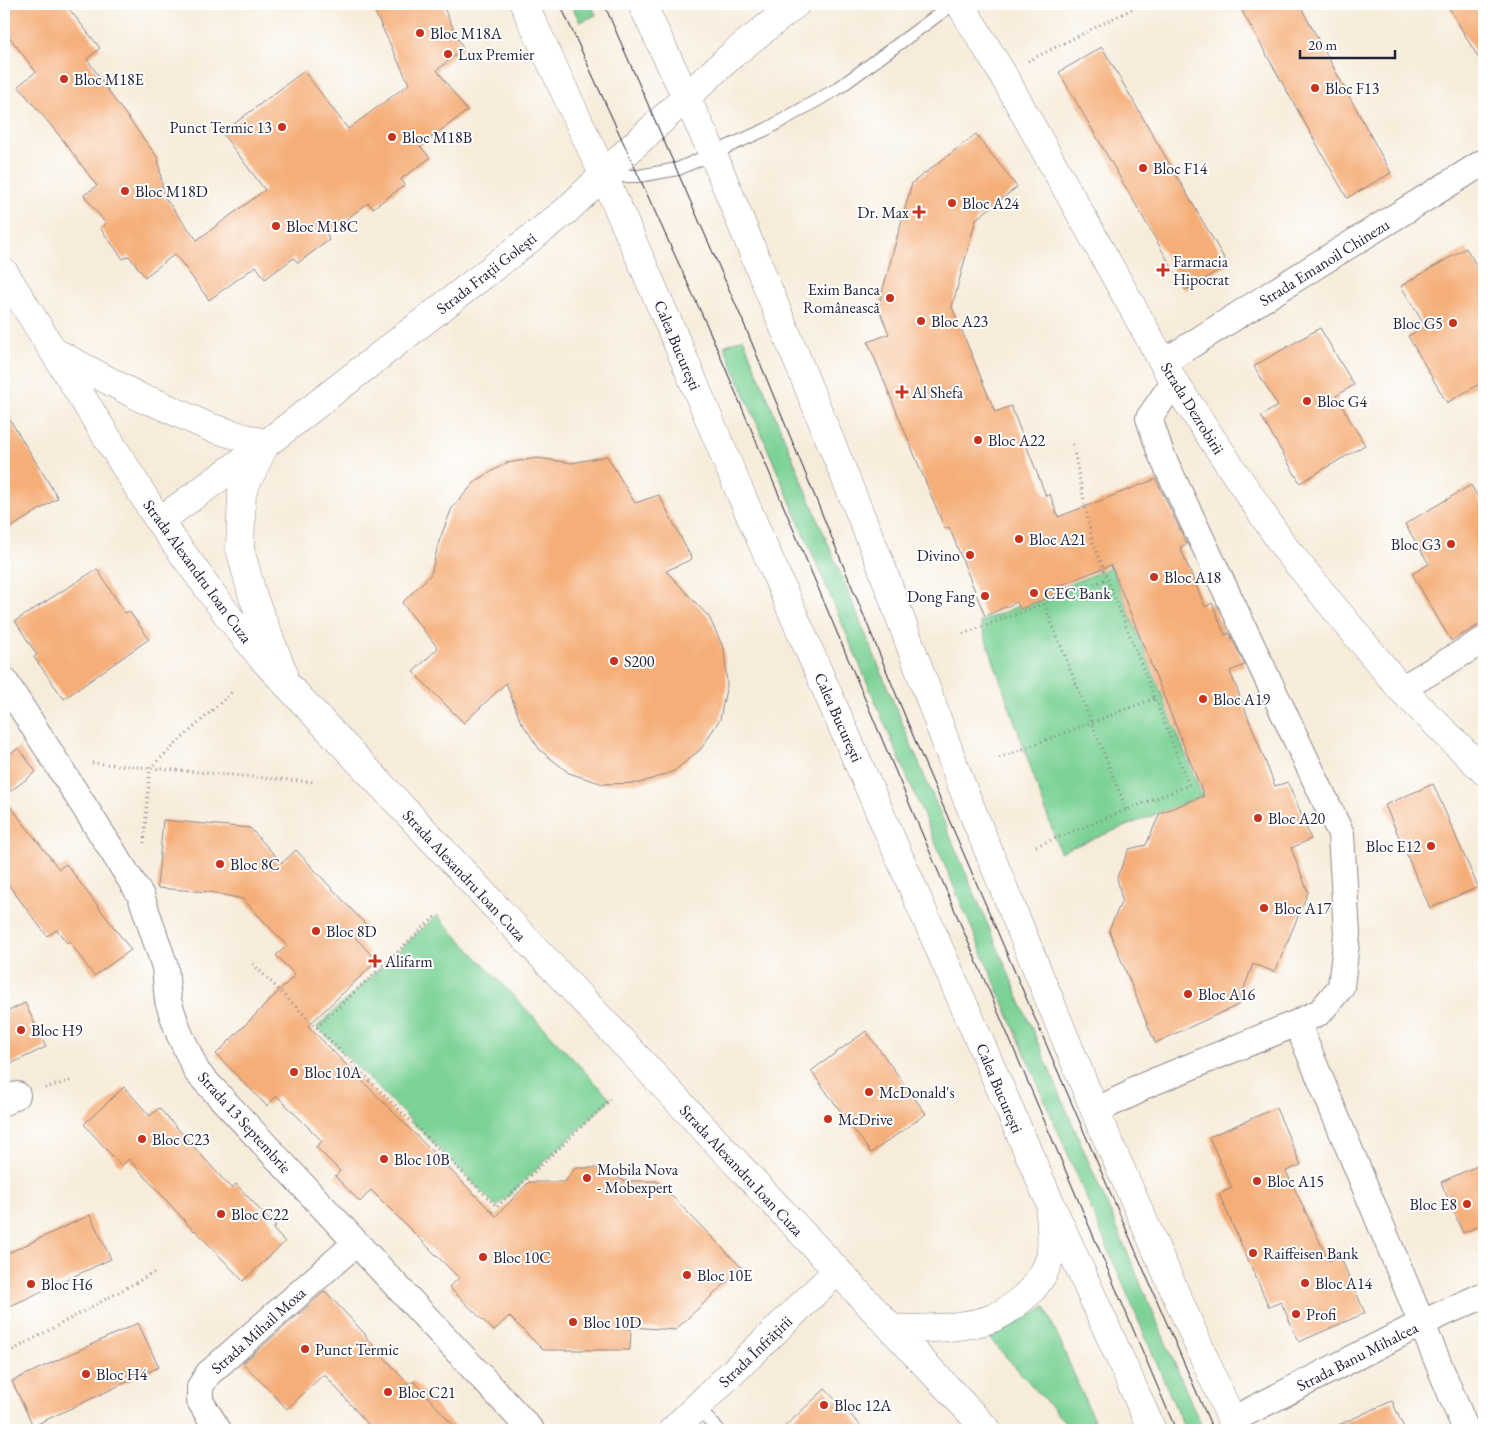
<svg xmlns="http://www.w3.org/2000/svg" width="1488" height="1434" viewBox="0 0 1488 1434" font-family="'EB Garamond',serif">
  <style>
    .green { fill: #7bd296; stroke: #4e7a68 }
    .building { fill: #f5ae78 }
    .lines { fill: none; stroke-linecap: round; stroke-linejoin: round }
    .lane-casing { stroke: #8c878a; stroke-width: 14 }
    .street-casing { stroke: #8c878a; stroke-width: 28 }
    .secondary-casing { stroke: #8c878a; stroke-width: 29 }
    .path { stroke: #8c878a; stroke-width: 3; stroke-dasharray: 1 4; stroke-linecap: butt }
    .lane { stroke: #fff; stroke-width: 12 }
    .street { stroke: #fff; stroke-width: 26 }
    .secondary { stroke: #fff; stroke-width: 28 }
    .tram { stroke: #22223b; stroke-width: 1 }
    .poi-dot { fill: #c8321e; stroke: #fff; stroke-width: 2 }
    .labels { text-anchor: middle; stroke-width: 4; stroke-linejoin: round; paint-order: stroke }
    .poi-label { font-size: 16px; fill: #22223b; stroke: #fff; text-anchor: start }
    .street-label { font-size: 16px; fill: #22223b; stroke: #fff }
  </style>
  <rect width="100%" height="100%" fill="#fff"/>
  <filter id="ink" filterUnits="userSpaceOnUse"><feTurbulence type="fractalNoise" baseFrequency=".02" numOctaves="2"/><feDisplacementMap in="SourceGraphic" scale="10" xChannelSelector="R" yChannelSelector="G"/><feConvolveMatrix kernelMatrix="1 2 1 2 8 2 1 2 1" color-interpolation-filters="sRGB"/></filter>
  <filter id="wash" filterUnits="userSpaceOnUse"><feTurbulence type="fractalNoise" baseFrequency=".0096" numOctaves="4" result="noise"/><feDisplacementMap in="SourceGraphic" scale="20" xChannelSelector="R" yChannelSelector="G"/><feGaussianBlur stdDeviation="1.12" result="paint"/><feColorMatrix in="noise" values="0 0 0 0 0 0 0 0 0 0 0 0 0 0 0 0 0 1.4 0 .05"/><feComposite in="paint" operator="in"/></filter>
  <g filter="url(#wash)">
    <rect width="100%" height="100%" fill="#f7ecda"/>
    <path class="green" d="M 571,4 L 591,4 L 596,15 L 580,22 Z
      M 743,338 L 918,761 L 1203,1430 L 1185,1430 L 724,346 Z
      M 1111,567 L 1202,796 L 1060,852 L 980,622 Z
      M 437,915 L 611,1099 L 497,1207 L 317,1027 Z
      M 1045,1307 L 1098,1430 L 1072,1430 L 989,1338 Z"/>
    <g id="blocks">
      <path class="building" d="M 4,4 L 65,4 L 100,48 L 87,59 L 114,99 L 158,158 L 164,197 L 197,240 L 265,190 L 222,133 L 304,71 L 348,129 L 409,84 L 371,4 L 442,4 L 463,49 L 437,70 L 467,111 L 420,146 L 430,158 L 401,179 L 405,185 L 373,208 L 368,203 L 327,234 L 329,240 L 298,263 L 294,258 L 265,279 L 256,266 L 209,300 L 175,254 L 145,277 L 129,256 L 123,259 L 100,228 L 106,224 L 84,195 L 97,186 L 63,140 L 18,86 L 36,72 L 4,30 Z
        M 1238,4 L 1299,4 L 1391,173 L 1347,198 Z
        M 1447,4 L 1484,4 L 1484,68 Z
        M 1102,47 L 1228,265 L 1185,290 L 1059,72 Z
        M 976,134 L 1017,187 L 976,219 L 952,307 L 995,412 L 1011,406 L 1046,496 L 1050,494 L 1058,517 L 1156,479 L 1187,544 L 1180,547 L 1205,607 L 1212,603 L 1225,635 L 1229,633 L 1245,665 L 1230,671 L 1275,786 L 1288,782 L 1311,839 L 1291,848 L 1308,892 L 1275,972 L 1253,964 L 1238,1005 L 1155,1043 L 1109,930 L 1122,900 L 1117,877 L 1129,849 L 1146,845 L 1160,813 L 1204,796 L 1111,565 L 1054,588 L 1057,594 L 1020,609 L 1017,602 L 985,616 L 949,527 L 945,529 L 868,342 L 889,334 L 878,307 L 912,183 Z
        M 1466,248 L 1484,278 L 1484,381 L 1447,403 L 1408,336 L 1425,326 L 1401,286 Z
        M 1320,328 L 1354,385 L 1336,396 L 1365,445 L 1300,483 L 1261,416 L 1278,406 L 1254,366 Z
        M 4,410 L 58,498 L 4,532 Z
        M 607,456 L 635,503 L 659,495 L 692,559 L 666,571 L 709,617 L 724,649 L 727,684 L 720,719 L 701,749 L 674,771 L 640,783 L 603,784 L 569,773 L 540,750 L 520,720 L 506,683 L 464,723 L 413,672 L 438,648 L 402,603 L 431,574 L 439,541 L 452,508 L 476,481 L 506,463 L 537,458 L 572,463 Z
        M 1471,485 L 1484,508 L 1484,622 L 1451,641 L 1412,574 L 1429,564 L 1405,524 Z
        M 97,569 L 125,613 L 129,611 L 149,639 L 64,699 L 34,657 L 37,655 L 15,621 Z
        M 19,748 L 36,772 L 4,796 L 4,758 Z
        M 1433,784 L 1478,887 L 1430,908 L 1385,805 Z
        M 4,798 L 59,869 L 66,864 L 131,950 L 94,976 L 69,941 L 67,943 L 57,930 L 47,936 L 4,879 Z
        M 163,820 L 250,828 L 282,863 L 296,850 L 366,925 L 354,936 L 377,961 L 308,1026 L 496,1216 L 529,1182 L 565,1182 L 575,1168 L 606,1168 L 624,1181 L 657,1181 L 742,1268 L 675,1330 L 631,1327 L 630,1350 L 543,1350 L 509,1316 L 494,1331 L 449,1287 L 459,1278 L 371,1190 L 360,1202 L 335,1176 L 340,1171 L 316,1147 L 322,1141 L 277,1096 L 267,1106 L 216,1054 L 295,975 L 276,955 L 287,946 L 243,899 L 209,892 L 157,888 Z
        M 25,1003 L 46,1047 L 4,1067 L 4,1013 Z
        M 866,1031 L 926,1114 L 871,1153 L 811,1071 Z
        M 124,1087 L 150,1116 L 159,1108 L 231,1188 L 236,1184 L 276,1227 L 273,1229 L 285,1242 L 243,1281 L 195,1230 L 194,1231 L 129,1159 L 121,1166 L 84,1124 Z
        M 1276,1108 L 1301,1165 L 1286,1171 L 1329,1261 L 1340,1256 L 1365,1313 L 1299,1342 L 1281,1302 L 1269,1307 L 1219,1194 L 1232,1188 L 1209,1137 Z
        M 1484,1163 L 1484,1224 L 1463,1233 L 1441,1182 Z
        M 90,1215 L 111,1259 L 4,1309 L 4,1255 Z
        M 325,1291 L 366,1335 L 365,1336 L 409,1385 L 414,1381 L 457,1430 L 373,1430 L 324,1374 L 287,1409 L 243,1363 Z
        M 138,1323 L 159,1367 L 33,1426 L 12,1381 Z
        M 825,1389 L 865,1430 L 781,1430 Z
        M 1392,1401 L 1405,1430 L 1327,1430 Z"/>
    </g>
  </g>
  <g filter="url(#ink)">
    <use href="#blocks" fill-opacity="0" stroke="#8c878a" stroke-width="1"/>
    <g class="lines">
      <g class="lane-casing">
        <path id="lane" d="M 606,176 L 639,176 L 678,169 L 767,129 L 837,89 L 953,4
          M 697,1408 L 719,1430"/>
      </g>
      <g class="street-casing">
        <path id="street" d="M 1164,362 L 1317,265 L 1484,162
          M 1174,382 L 1149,418 L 1161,454 L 1341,834 L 1347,934 L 1341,987 L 1320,1012 L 1297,1023
          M 4,680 L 141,896 L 165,967 L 168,1001 L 179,1033 L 197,1072 L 531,1430
          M 1401,689 L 1484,640
          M 4,1102 L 17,1095
          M 1095,1111 L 1137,1091 L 1136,1089 L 1297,1023 L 1466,1430
          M 1232,1420 L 1422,1323 L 1484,1295
          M 218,1430 L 200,1401 L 200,1387 L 208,1374 L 356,1243"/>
      </g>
      <g class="secondary-casing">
        <path id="secondary" d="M 524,4 L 604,176 L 678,345 L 736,483 L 1049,1200 L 1152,1430
          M 642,4 L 713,154 L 879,560 L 961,784 L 1095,1111 L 1236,1430
          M 960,4 L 1002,73 L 1174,382 L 1285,548 L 1401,689 L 1484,771
          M 4,272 L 159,521 L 229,617 L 262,658 L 987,1430
          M 55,352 L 143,399 L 154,402 L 209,427 L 266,444
          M 264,447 L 242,492 L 240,549 L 253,597 L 283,672
          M 159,521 L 266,444 L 566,211 L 628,151 L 733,54 L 796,4
          M 892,1329 C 921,1329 976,1329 1001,1314 C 1009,1310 1016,1303 1023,1298 C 1035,1288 1046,1272 1050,1257 C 1053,1243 1051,1228 1050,1214
          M 673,1430 L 837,1271"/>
      </g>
      <path class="path" d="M 1028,61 L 1142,4
        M 1044,604 L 1127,811
        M 963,634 L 1107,579
        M 999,758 L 1155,698
        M 92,763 L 313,782
        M 144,843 L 150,768 L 232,692
        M 1036,846 L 1189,785 L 1092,540 L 1072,441
        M 253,964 L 497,1207 L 611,1099
        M 317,1027 L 437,915
        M 45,1088 L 73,1080
        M 4,1355 L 157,1271"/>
      <use href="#lane" class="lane"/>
      <use href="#street" class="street"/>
      <use href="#secondary" class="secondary"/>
      <path class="tram" d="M 560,4 L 710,332 L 895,770 L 1176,1430
        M 604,4 L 742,319 L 921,755 L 1213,1430"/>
    </g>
  </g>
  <g class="poi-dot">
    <circle cx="420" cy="33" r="5"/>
    <circle cx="448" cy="54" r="5"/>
    <circle cx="64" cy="79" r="5"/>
    <circle cx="1315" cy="88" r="5"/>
    <circle cx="282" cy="127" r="5"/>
    <circle cx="392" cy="137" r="5"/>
    <circle cx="1143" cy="168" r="5"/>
    <circle cx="125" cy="191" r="5"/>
    <circle cx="952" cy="203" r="5"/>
    <path d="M916.5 204.5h5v5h5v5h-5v5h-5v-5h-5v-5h5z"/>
    <circle cx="276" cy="226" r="5"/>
    <path d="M1160.5 262.5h5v5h5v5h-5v5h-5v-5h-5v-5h5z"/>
    <circle cx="890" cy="298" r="5"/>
    <circle cx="921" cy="321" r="5"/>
    <circle cx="1453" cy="323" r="5"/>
    <path d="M899.5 384.5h5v5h5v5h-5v5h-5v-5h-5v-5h5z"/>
    <circle cx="1307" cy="401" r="5"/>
    <circle cx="978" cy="440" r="5"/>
    <circle cx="1019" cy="539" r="5"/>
    <circle cx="1451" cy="544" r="5"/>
    <circle cx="970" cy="555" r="5"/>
    <circle cx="1154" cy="577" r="5"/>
    <circle cx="1034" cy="593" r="5"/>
    <circle cx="985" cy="596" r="5"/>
    <circle cx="614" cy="661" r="5"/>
    <circle cx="1203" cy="699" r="5"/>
    <circle cx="1258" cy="818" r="5"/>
    <circle cx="1431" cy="846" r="5"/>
    <circle cx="220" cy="864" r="5"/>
    <circle cx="1264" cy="908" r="5"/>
    <circle cx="316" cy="931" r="5"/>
    <path d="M372.5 953.5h5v5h5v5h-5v5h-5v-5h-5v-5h5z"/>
    <circle cx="1188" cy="994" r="5"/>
    <circle cx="21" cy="1030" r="5"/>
    <circle cx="294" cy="1072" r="5"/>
    <circle cx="869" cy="1092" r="5"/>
    <circle cx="828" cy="1119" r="5"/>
    <circle cx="142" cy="1139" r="5"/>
    <circle cx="384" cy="1159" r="5"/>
    <circle cx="587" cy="1178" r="5"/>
    <circle cx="1257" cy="1181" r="5"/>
    <circle cx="1467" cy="1204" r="5"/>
    <circle cx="221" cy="1214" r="5"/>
    <circle cx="1253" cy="1253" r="5"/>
    <circle cx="483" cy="1257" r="5"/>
    <circle cx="687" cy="1275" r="5"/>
    <circle cx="1305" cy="1283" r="5"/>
    <circle cx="31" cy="1284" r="5"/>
    <circle cx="1296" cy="1314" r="5"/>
    <circle cx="573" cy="1322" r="5"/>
    <circle cx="305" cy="1349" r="5"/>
    <circle cx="86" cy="1374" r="5"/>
    <circle cx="388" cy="1392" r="5"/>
    <circle cx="824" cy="1405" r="5"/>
  </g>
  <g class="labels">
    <g class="poi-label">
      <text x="430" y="39">Bloc M18A</text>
      <text x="458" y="60">Lux Premier</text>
      <text x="74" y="85">Bloc M18E</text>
      <text x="1325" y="94">Bloc F13</text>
      <text x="272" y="133" text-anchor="end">Punct Termic 13</text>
      <text x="402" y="143">Bloc M18B</text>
      <text x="1153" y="174">Bloc F14</text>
      <text x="135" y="197">Bloc M18D</text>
      <text x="962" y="209">Bloc A24</text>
      <text x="909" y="218" text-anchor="end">Dr. Max</text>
      <text x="286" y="232">Bloc M18C</text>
      <text x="1173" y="267">Farmacia<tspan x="1173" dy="18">Hipocrat</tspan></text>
      <text x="880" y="295" text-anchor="end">Exim Banca<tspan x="880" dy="18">Românească</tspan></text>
      <text x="931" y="327">Bloc A23</text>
      <text x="1443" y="329" text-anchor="end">Bloc G5</text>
      <text x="912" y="398">Al Shefa</text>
      <text x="1317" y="407">Bloc G4</text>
      <text x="988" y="446">Bloc A22</text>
      <text x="1029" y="545">Bloc A21</text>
      <text x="1441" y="550" text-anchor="end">Bloc G3</text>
      <text x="960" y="561" text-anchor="end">Divino</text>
      <text x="1164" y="583">Bloc A18</text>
      <text x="1044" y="599">CEC Bank</text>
      <text x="975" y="602" text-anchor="end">Dong Fang</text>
      <text x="624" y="667">S200</text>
      <text x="1213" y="705">Bloc A19</text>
      <text x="1268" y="824">Bloc A20</text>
      <text x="1421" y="852" text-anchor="end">Bloc E12</text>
      <text x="230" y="870">Bloc 8C</text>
      <text x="1274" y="914">Bloc A17</text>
      <text x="326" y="937">Bloc 8D</text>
      <text x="385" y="967">Alifarm</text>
      <text x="1198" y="1000">Bloc A16</text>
      <text x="31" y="1036">Bloc H9</text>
      <text x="304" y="1078">Bloc 10A</text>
      <text x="879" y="1098">McDonald's</text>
      <text x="838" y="1125">McDrive</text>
      <text x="152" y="1145">Bloc C23</text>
      <text x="394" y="1165">Bloc 10B</text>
      <text x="597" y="1175">Mobila Nova<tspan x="597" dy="18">- Mobexpert</tspan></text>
      <text x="1267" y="1187">Bloc A15</text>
      <text x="1457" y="1210" text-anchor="end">Bloc E8</text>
      <text x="231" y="1220">Bloc C22</text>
      <text x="1263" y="1259">Raiffeisen Bank</text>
      <text x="493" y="1263">Bloc 10C</text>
      <text x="697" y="1281">Bloc 10E</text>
      <text x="1315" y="1289">Bloc A14</text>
      <text x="41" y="1290">Bloc H6</text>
      <text x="1306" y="1320">Profi</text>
      <text x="583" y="1328">Bloc 10D</text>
      <text x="315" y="1355">Punct Termic</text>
      <text x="96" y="1380">Bloc H4</text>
      <text x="398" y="1398">Bloc C21</text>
      <text x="834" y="1411">Bloc 12A</text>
    </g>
    <g class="street-label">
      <text transform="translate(1324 262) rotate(-32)" y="6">Strada Emanoil Chinezu</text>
      <text transform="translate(486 273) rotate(-38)" y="6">Strada Frații Golești</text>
      <text transform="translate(678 345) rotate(67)" y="6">Calea București</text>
      <text transform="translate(1193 408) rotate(58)" y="6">Strada Dezrobirii</text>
      <text transform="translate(198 571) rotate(54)" y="6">Strada Alexandru Ioan Cuza</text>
      <text transform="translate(839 717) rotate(66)" y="6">Calea București</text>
      <text transform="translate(465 875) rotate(47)" y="6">Strada Alexandru Ioan Cuza</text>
      <text transform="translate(1000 1088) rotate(67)" y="6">Calea București</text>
      <text transform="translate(245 1122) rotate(48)" y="6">Strada 13 Septembrie</text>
      <text transform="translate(742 1170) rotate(47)" y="6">Strada Alexandru Ioan Cuza</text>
      <text transform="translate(258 1330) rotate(-42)" y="6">Strada Mihail Moxa</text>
      <text transform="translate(755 1351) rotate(-44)" y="6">Strada Înfrățirii</text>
      <text transform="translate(1357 1356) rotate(-27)" y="6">Strada Banu Mihalcea</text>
    </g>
  </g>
  <rect width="1488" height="1434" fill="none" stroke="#fff" stroke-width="20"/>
  <path d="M1300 50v8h95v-8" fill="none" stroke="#22223b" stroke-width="2.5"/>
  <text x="1308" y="50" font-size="15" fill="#22223b" stroke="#ffffff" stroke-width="4" paint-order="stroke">20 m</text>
</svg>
